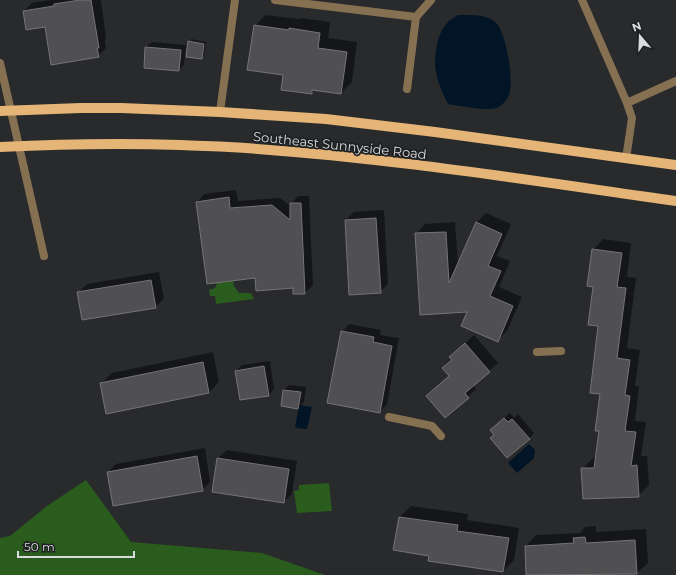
<svg xmlns="http://www.w3.org/2000/svg" width="676" height="575" viewBox="0 0 676 575" font-family="Montserrat,sans-serif">
  <style>
    .green { fill: #2a5d1d }
    .water { fill: #011527 }
    .shadow { fill: #0007 }
    .building { fill: #505052; stroke: #757477 }
    .lines { fill: none; stroke-linecap: round; stroke-linejoin: round }
    .lane { stroke: #867052; stroke-width: 8 }
    .street { stroke: #867052; stroke-width: 8 }
    .primary { stroke: #e4b576; stroke-width: 10 }
    .labels { text-anchor: middle; stroke-width: 3.5; stroke-linejoin: round; paint-order: stroke }
    .street-label { font-size: 13px; fill: #dadbdd; stroke: #1f2022 }
  </style>
  <rect width="100%" height="100%" fill="#282a2c"/>
  <path class="green" d="M 233,281 L 234,286 L 239,293 L 251,293 L 254,299 L 216,304 L 215,296 L 210,296 L 209,290 L 215,288 L 217,283 Z
    M 86,480 L 131,542 L 262,553 L 325,575 L 0,575 L 0,538 L 10,536 L 47,506 Z
    M 329,483 L 332,511 L 297,513 L 294,491 L 299,490 L 299,485 Z"/>
  <path class="water" d="M 458,15 C 470,15 488,14 496,23 C 507,34 515,84 508,97 C 506,101 501,106 497,108 C 486,111 460,106 448,104 C 443,94 438,83 436,72 C 433,58 437,32 448,22 C 451,19 455,17 458,15 Z
    M 299,405 L 312,407 L 307,429 L 295,428 Z
    M 529,444 L 535,450 L 534,458 L 517,473 L 508,463 Z"/>
  <path class="shadow" d="M 50,0 L 101,0 L 106,38 L 105,40 L 106,48 L 98,56 L 46,26 L 24,11 L 32,3 Z
    M 265,15 L 299,19 L 301,18 L 330,22 L 328,38 L 357,42 L 352,82 L 341,93 L 315,90 L 312,93 L 284,74 L 255,26 Z
    M 191,39 L 206,42 L 204,56 L 202,58 L 185,56 L 184,65 L 179,70 L 146,47 L 152,42 L 186,45 L 185,55 L 187,56 L 189,42 Z
    M 236,190 L 238,201 L 280,198 L 291,206 L 291,204 L 298,196 L 309,196 L 313,285 L 305,293 L 294,287 L 256,277 L 197,202 L 204,194 Z
    M 384,210 L 388,284 L 380,292 L 346,220 L 354,212 Z
    M 486,213 L 511,224 L 497,256 L 510,261 L 499,287 L 522,297 L 507,331 L 497,341 L 469,311 L 421,314 L 416,234 L 425,224 L 455,222 L 458,266 L 476,223 Z
    M 603,239 L 631,243 L 627,277 L 636,278 L 627,348 L 640,350 L 635,386 L 639,386 L 635,421 L 646,422 L 641,456 L 647,456 L 649,485 L 638,496 L 582,469 L 592,459 L 596,458 L 600,430 L 601,393 L 599,325 L 594,286 L 593,250 Z
    M 159,272 L 164,299 L 155,307 L 78,293 L 87,284 Z
    M 349,324 L 381,330 L 380,335 L 399,338 L 387,404 L 380,412 L 342,332 Z
    M 474,335 L 498,363 L 473,385 L 476,389 L 468,397 L 427,396 L 450,375 L 444,368 L 452,360 L 450,357 Z
    M 213,352 L 219,382 L 209,393 L 101,384 L 112,373 Z
    M 270,361 L 274,389 L 269,395 L 236,371 L 242,365 Z
    M 289,385 L 306,387 L 304,402 L 298,408 L 284,390 Z
    M 510,413 L 514,418 L 518,414 L 534,433 L 529,439 L 497,425 Z
    M 205,448 L 210,482 L 202,490 L 108,472 L 116,464 Z
    M 227,450 L 297,461 L 292,494 L 283,502 L 218,458 Z
    M 411,506 L 468,514 L 467,520 L 519,528 L 514,560 L 503,571 L 430,555 L 400,517 Z
    M 596,526 L 596,532 L 646,529 L 648,563 L 637,573 L 612,575 L 527,575 L 526,546 L 536,535 L 580,533 L 585,527 Z"/>
  <path class="building" d="M 80,0 L 91,0 L 99,48 L 97,48 L 99,57 L 51,65 L 45,27 L 26,30 L 23,11 L 54,6 L 54,4 Z
    M 254,25 L 289,30 L 289,28 L 320,33 L 318,48 L 347,52 L 341,94 L 312,90 L 312,94 L 281,90 L 283,75 L 247,70 Z
    M 188,41 L 204,44 L 202,59 L 186,57 Z
    M 145,47 L 181,50 L 179,71 L 144,68 Z
    M 229,197 L 230,208 L 272,205 L 290,220 L 290,203 L 301,203 L 305,294 L 293,294 L 293,288 L 256,291 L 255,278 L 207,284 L 196,202 Z
    M 376,218 L 381,293 L 349,295 L 345,220 Z
    M 476,222 L 502,234 L 488,266 L 501,271 L 490,296 L 513,306 L 498,342 L 461,326 L 467,312 L 420,315 L 415,233 L 446,232 L 449,283 Z
    M 592,249 L 622,253 L 617,287 L 626,288 L 617,358 L 630,360 L 625,395 L 630,396 L 625,431 L 636,432 L 631,466 L 637,465 L 639,497 L 583,499 L 581,468 L 594,468 L 599,431 L 595,431 L 600,394 L 590,393 L 598,326 L 588,325 L 593,287 L 587,286 Z
    M 151,280 L 156,308 L 82,320 L 77,292 Z
    M 341,331 L 374,337 L 373,342 L 392,346 L 380,413 L 327,403 Z
    M 465,343 L 490,372 L 465,393 L 469,398 L 445,418 L 426,396 L 449,376 L 442,368 L 452,360 L 449,357 Z
    M 203,362 L 209,393 L 106,414 L 100,383 Z
    M 264,366 L 269,396 L 240,400 L 235,371 Z
    M 283,390 L 301,392 L 298,409 L 281,406 Z
    M 504,418 L 508,422 L 512,419 L 530,439 L 507,458 L 490,438 L 494,435 L 490,430 Z
    M 197,456 L 203,491 L 113,506 L 107,472 Z
    M 217,458 L 289,469 L 284,503 L 212,492 Z
    M 399,517 L 458,525 L 457,531 L 509,538 L 503,572 L 428,561 L 429,556 L 393,550 Z
    M 585,537 L 586,543 L 635,540 L 637,574 L 526,575 L 525,546 L 574,543 L 573,538 Z"/>
  <g class="lines">
    <path class="lane" d="M 275,0 L 416,17 L 407,89
      M 582,0 L 627,103 L 676,81
      M 416,17 L 431,0
      M 626,159 L 632,118 L 627,103
      M 537,352 L 561,351
      M 389,417 L 432,426 L 441,436"/>
    <path class="street" d="M 0,63 L 44,256
      M 220,112 L 235,0"/>
    <path class="primary" d="M 0,111 L 81,108 L 121,108 L 220,112 L 326,119 L 435,132 L 676,165
      M 0,147 C 60,144 121,143 181,145 C 197,146 213,146 229,147 C 379,156 527,180 676,201"/>
  </g>
  <g class="labels">
    <g class="street-label">
      <text transform="translate(340 145) rotate(6)" y="5">Southeast Sunnyside Road</text>
    </g>
  </g>
  <g transform="translate(640 36) rotate(341)" stroke="#1f2022" stroke-width="3" paint-order="stroke">
  <path d="M0-3L7 15L0 10L-7 15Z" fill="#dadbdd"/>
  <text y="-6" font-size="11" font-weight="bold" text-anchor="middle" fill="#dadbdd">N</text>
  </g>
  <path d="M18 551v6h116v-6" fill="none" stroke="#dadbdd" stroke-width="2"/>
  <text x="24" y="551" font-size="12" fill="#dadbdd" stroke="#1f2022" stroke-width="3" paint-order="stroke">50 m</text>
</svg>
